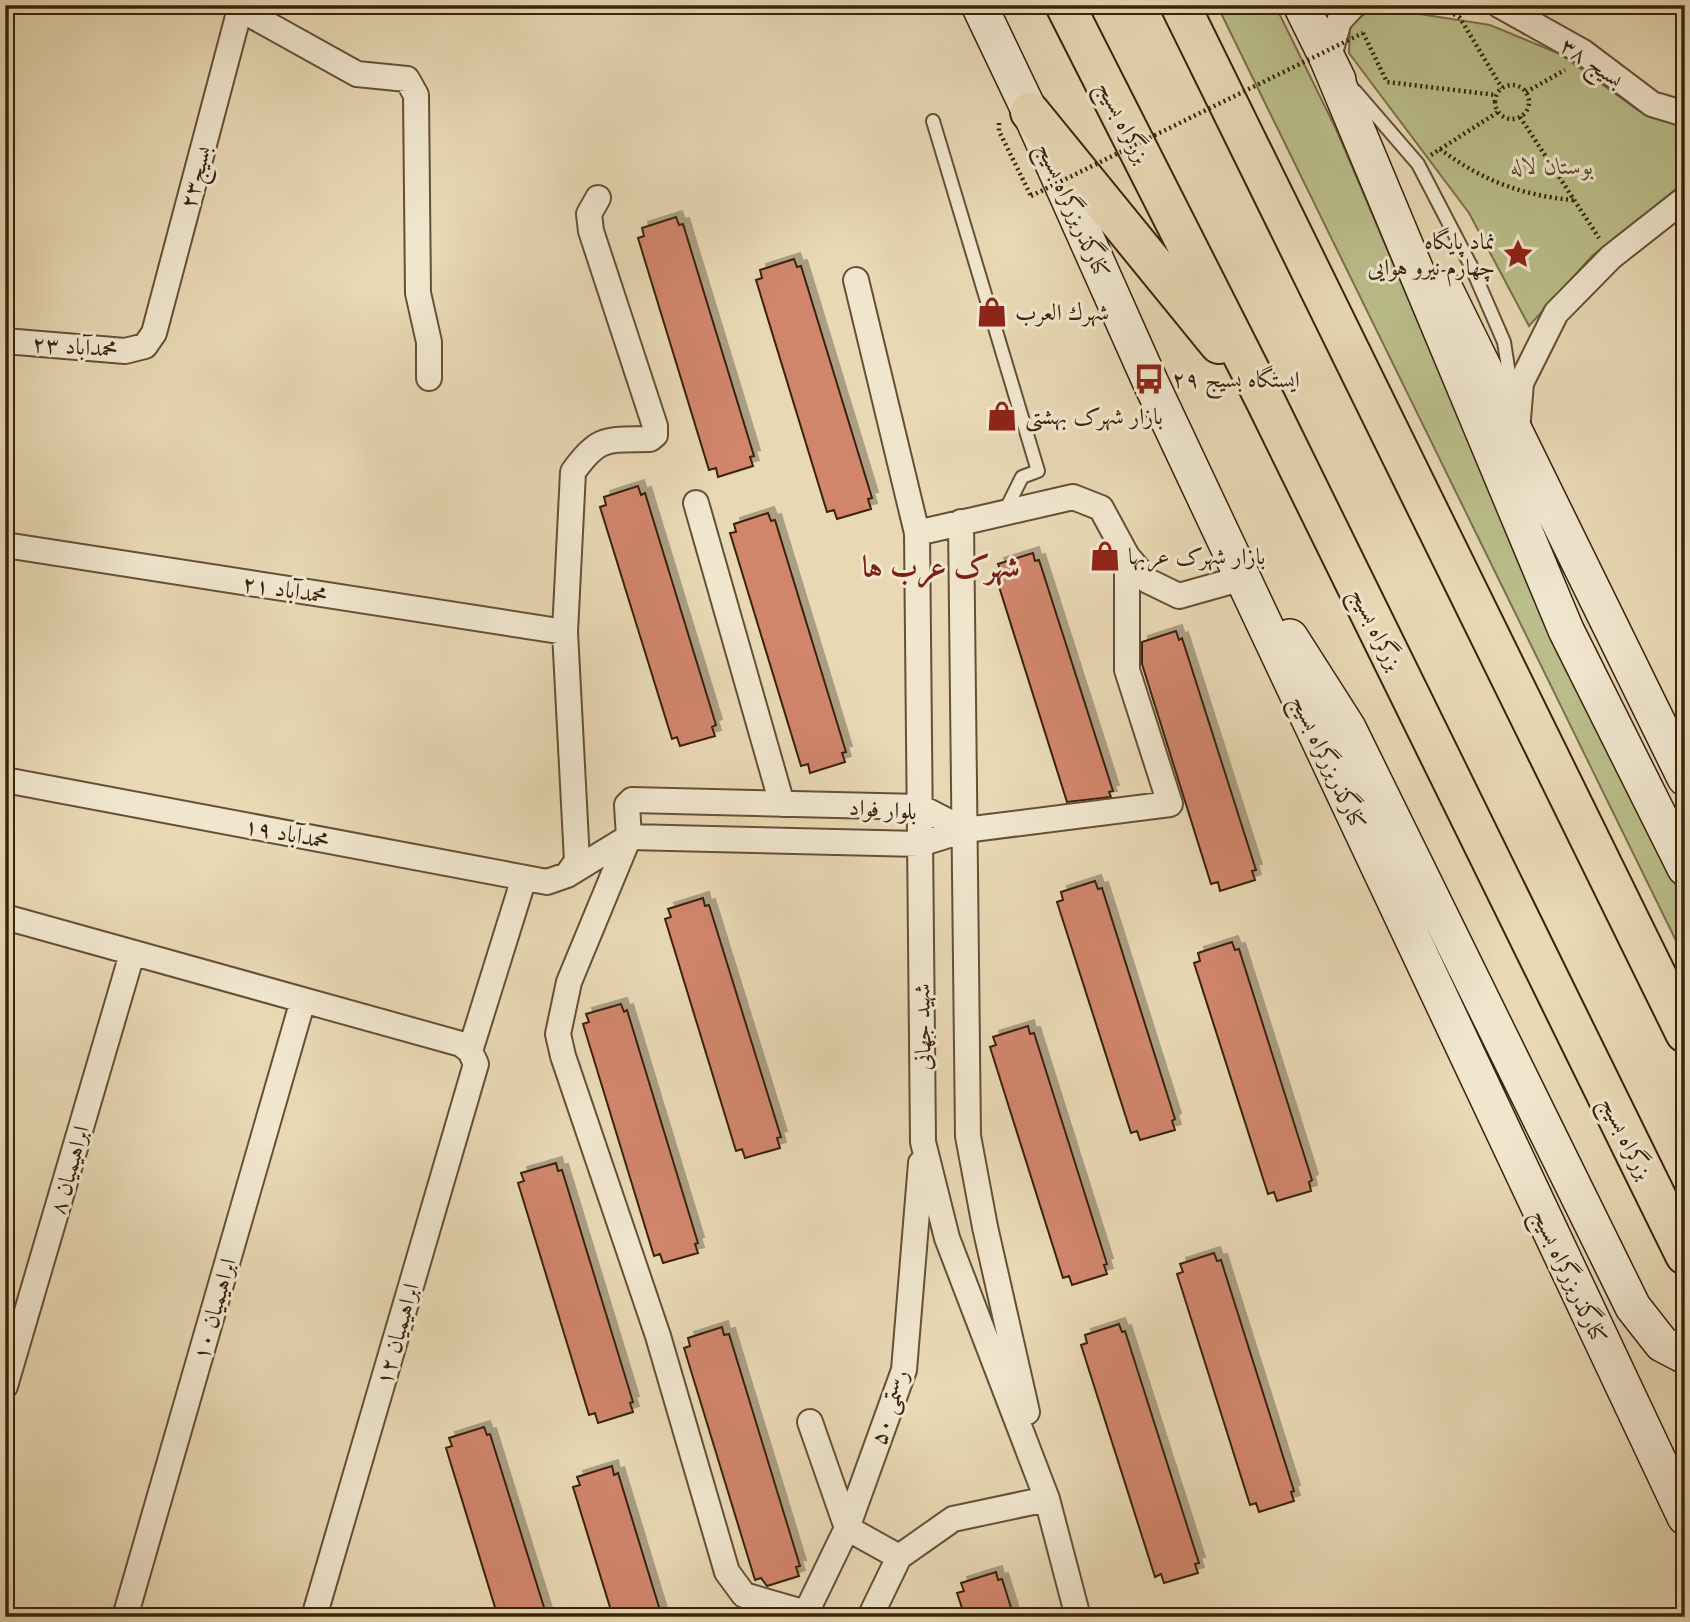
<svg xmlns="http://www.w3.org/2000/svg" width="1690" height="1622" viewBox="0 0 1690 1622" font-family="'Libre Caslon Text',Amiri,serif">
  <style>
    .green { fill: #babe8a; stroke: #7a704b; stroke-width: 2 }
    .building { fill: #d1866c; stroke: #39230c; stroke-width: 2; filter: url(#shadow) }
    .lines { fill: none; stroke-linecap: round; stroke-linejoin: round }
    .service-casing { stroke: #655036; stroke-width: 16 }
    .minor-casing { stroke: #655036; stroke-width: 28 }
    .secondary-casing { stroke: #39230c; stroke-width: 38 }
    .trunk-casing { stroke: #39230c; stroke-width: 42 }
    .path { stroke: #39230c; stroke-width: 4.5; stroke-dasharray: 2 3.5; stroke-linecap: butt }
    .service { stroke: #f0e6ce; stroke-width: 12 }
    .minor { stroke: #f0e6ce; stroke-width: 24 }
    .secondary { stroke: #f0e6ce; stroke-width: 35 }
    .trunk { stroke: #e8d8b4; stroke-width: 38 }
    .path-bridge { stroke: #39230c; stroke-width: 4.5; stroke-dasharray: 2 3.5; stroke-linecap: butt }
    .labels { text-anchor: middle; stroke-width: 6; stroke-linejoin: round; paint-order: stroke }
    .street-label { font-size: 23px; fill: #39230c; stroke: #f0e6ce }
    .park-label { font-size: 23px; font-style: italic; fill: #594a2c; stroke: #f0e6ce }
    .poi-label { font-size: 23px; fill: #39230c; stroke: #f0e6ce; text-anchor: start }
    .district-label { font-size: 30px; font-weight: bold; fill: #7a1f14; stroke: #f0e6ce }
  </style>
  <defs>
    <filter id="shadow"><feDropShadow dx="6" dy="-6" stdDeviation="0" flood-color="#0004"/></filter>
  </defs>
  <rect width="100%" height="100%" fill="#e8d8b4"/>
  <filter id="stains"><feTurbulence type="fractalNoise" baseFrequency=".00286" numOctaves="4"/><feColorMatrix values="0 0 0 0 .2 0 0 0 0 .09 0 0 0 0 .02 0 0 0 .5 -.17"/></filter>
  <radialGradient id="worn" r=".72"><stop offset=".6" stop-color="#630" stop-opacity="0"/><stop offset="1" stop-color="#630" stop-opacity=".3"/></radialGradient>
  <path class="green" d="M 1217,5 L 1275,5 L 1336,129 L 1526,576 L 1685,904 L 1685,959 Z
    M 1375,7 L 1490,25 L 1560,54 L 1638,110 L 1685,123 L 1685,182 L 1593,255 L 1529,326 L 1469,213 L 1349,53 L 1350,24 Z"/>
  <path class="building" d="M 676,217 L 679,225 L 683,224 L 754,456 L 750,457 L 753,466 L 718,477 L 716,468 L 709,470 L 638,238 L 644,236 L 642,228 Z
    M 794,259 L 797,267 L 801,266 L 872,498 L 868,499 L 871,509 L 837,519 L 834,510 L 827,512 L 756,280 L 762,278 L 760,270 Z
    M 638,486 L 641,495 L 645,493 L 716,725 L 712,727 L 715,736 L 680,746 L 677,737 L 672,739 L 600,507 L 606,505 L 604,497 Z
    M 768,513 L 771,521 L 775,520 L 846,752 L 842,753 L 845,762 L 810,773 L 808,764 L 801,766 L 730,533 L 736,532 L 734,524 Z
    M 1033,553 L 1035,561 L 1039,560 L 1113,791 L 1109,792 L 1111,797 L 1067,802 L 995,574 L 1001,572 L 998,564 Z
    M 1176,631 L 1179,640 L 1182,638 L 1256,870 L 1252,871 L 1255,880 L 1220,891 L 1218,882 L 1211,884 L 1142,664 L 1142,642 Z
    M 1095,881 L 1098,889 L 1102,888 L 1175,1119 L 1172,1121 L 1175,1130 L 1140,1140 L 1137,1131 L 1131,1133 L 1057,902 L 1063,900 L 1061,892 Z
    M 703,898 L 705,906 L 709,905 L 781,1137 L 777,1138 L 780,1148 L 745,1158 L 742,1149 L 736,1151 L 665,919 L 671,917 L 668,909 Z
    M 1232,942 L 1235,950 L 1239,949 L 1312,1180 L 1309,1182 L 1311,1191 L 1277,1201 L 1274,1192 L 1268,1194 L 1194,963 L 1200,961 L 1198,953 Z
    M 621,1004 L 624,1012 L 627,1010 L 698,1243 L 695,1244 L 698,1253 L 663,1263 L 660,1254 L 654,1256 L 583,1024 L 589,1022 L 586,1014 Z
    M 1028,1026 L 1030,1034 L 1034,1033 L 1107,1264 L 1104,1265 L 1107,1274 L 1072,1285 L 1069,1276 L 1063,1278 L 990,1047 L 996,1045 L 993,1037 Z
    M 556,1163 L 558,1171 L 562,1170 L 633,1402 L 630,1403 L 633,1412 L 598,1423 L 595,1413 L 589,1415 L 518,1183 L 524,1181 L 521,1173 Z
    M 1214,1253 L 1217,1261 L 1221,1260 L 1294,1491 L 1291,1492 L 1294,1501 L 1259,1512 L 1256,1503 L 1250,1505 L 1177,1274 L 1183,1272 L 1180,1264 Z
    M 1119,1324 L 1122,1332 L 1125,1331 L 1199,1563 L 1195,1564 L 1198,1573 L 1164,1583 L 1161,1574 L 1155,1577 L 1081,1345 L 1087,1343 L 1085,1335 Z
    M 722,1327 L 724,1335 L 729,1334 L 800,1566 L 796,1567 L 799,1576 L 767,1586 L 761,1578 L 755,1580 L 684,1348 L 690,1346 L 688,1338 Z
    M 484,1427 L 487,1435 L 490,1434 L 547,1617 L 498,1617 L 446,1448 L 452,1446 L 449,1438 Z
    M 612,1466 L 614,1475 L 618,1473 L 662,1617 L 613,1617 L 573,1487 L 580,1485 L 577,1477 Z
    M 996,1572 L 998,1580 L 1002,1579 L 1014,1617 L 965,1617 L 957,1593 L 964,1591 L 961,1583 Z"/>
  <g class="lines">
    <g class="service-casing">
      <path id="service" d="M 1355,91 L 1418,164 L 1471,266 L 1504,342 L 1512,393
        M 933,121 L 1038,471 L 1022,477 L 1005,511"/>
    </g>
    <g class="minor-casing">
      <path id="minor" d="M 1499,5 L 1583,52 L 1652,104 L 1685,114
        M 240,9 L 357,74 L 407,79 L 416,95 L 418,293 L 429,342 L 429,378
        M 1328,60 L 1339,21 L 1354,5
        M 856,280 L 917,533 L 923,1142 L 947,1238 L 1047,1499 L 1078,1617
        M 5,341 L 125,351 L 145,346 L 154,333 L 241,5
        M 1517,431 L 1521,383 L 1556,313 L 1611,257 L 1685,199
        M 696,503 L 782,804
        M 961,522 L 968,1136 L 985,1227 L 1027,1412
        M 917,533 L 1073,497 L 1101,508 L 1127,556 L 1148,581 L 1179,596 L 1243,578
        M 5,545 L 565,632
        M 5,780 L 547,882 L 567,875 L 629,837
        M 629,837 L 920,844 L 965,830 L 1170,804 L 1127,670 L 1127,556
        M 567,875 L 577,861 L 565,632 L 573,472 C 599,435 608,440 650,439 L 655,435 L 655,426 L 591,231 L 589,214 L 598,198
        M 5,917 L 461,1044 L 470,1051 L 476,1064 L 314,1617
        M 470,1051 L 524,878
        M 5,1386 L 132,954
        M 810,1422 L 847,1528 L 899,1557
        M 806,1613 L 744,1595 L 727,1572 L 658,1336 L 563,1056 L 558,1034 L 569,982 L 629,837 L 627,805 L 632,800 L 920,807 L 965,830
        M 125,1617 L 303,1000
        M 804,1617 L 847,1528 L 904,1370 L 921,1163
        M 870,1617 L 899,1557 L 953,1519 L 1047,1499"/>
    </g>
    <g class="secondary-casing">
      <path id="secondary" d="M 979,5 L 1030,112 L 1149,379 L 1685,1517
        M 1301,5 L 1338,80
        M 1328,60 L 1566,630 L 1685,868
        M 1445,289 L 1685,778
        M 1290,637 L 1348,728 L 1633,1307 L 1662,1344 L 1685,1356"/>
    </g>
    <g class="trunk-casing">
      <path id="trunk" d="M 1065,5 L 1266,402 L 1685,1255
        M 1180,5 L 1685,1033
        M 1030,112 L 1219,344"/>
    </g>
    <path class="path" d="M 1440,5 L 1460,18 L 1502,88
      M 1363,33 L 1387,82 L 1496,95
      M1495 102a17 17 0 1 1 34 0a17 17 0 1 1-34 0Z
      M 1526,92 L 1565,70
      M 1520,117 L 1599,238
      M 999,123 L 999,131 L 1031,196
      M 1440,149 C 1481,180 1523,196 1574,200
      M 1431,155 L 1498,112"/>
    <use href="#service" class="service"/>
    <use href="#minor" class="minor"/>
    <use href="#secondary" class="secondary"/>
    <use href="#trunk" class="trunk"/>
    <path class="path-bridge" d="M 1031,196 L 1363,33"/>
  </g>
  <defs>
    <g id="sight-bare" transform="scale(2.415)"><path d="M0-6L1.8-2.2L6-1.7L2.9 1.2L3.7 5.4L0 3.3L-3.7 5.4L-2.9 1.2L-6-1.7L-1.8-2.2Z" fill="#8f2418" stroke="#f0e6ce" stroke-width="2.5" paint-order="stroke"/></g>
    <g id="shop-bare" transform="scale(2.415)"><path d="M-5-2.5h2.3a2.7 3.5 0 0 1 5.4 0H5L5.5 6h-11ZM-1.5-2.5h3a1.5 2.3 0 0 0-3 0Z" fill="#8f2418" stroke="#f0e6ce" stroke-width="2.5" paint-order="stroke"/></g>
    <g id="bus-bare" transform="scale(2.415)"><path d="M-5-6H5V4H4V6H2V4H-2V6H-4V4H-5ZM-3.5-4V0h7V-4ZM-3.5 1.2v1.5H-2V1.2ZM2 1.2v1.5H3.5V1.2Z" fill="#8f2418" stroke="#f0e6ce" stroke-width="2.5" paint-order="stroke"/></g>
  </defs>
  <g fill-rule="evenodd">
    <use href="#sight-bare" x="1518" y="254"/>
    <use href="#shop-bare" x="992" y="312"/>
    <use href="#bus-bare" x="1149" y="379"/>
    <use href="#shop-bare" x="1002" y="416"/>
    <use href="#shop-bare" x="1105" y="556"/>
  </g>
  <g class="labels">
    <g class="street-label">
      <text transform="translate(1592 62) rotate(34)" y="8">بسیج ۳۸</text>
      <text transform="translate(1124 122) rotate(63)" y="8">بزرگراه بسیج</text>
      <text transform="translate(195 177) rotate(-75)" y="8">بسیج۲۳</text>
      <text transform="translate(1074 210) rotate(66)" y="8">کنارگذربزرگراه بسیج</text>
      <text transform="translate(75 346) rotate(4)" y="8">محمدآباد ۲۳</text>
      <text transform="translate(285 589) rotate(9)" y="8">محمدآباد ۲۱</text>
      <text transform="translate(1377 629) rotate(64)" y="8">بزرگراه بسیج</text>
      <text transform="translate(1329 762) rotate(65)" y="8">کنارگذربزرگراه بسیج</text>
      <text transform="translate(883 809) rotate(4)" y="8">بلوار فواد</text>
      <text transform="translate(287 833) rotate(11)" y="8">محمدآباد ۱۹</text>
      <text transform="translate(922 1027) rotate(-91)" y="8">شهید جهانی</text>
      <text transform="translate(1627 1138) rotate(64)" y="8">بزرگراه بسیج</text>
      <text transform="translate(69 1170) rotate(-74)" y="8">ابراهیمیان ۸</text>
      <text transform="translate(1570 1276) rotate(65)" y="8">کنارگذربزرگراه بسیج</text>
      <text transform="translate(214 1309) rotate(-74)" y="8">ابراهیمیان ۱۰</text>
      <text transform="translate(397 1334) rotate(-74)" y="8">ابراهیمیان ۱۲</text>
      <text transform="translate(889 1407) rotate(-72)" y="8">رستمی ۵۰</text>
    </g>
    <g class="park-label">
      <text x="1552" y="174">بوستان لاله</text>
    </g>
    <g class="poi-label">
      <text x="1495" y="249" text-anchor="end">نماد پایگاه<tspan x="1495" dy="26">چهارم نیرو هوایی</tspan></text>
      <text x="1015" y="320">شهرك العرب</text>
      <text x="1172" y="387">ایستگاه بسیج ۲۹</text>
      <text x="1025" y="424">بازار شهرک بهشتی</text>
      <text x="1128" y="564">بازار شهرک عربها</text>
    </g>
    <g class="district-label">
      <text x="941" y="577">شهرک عرب ها</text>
    </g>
  </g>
  <rect width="1690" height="1622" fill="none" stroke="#e8d8b4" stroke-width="28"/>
  <rect x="7" y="7" width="1676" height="1608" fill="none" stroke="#39230c" stroke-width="3.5"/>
  <rect x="14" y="14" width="1662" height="1594" fill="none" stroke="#39230c" stroke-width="2"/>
  <rect width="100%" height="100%" filter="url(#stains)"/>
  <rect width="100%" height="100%" fill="url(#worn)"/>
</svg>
